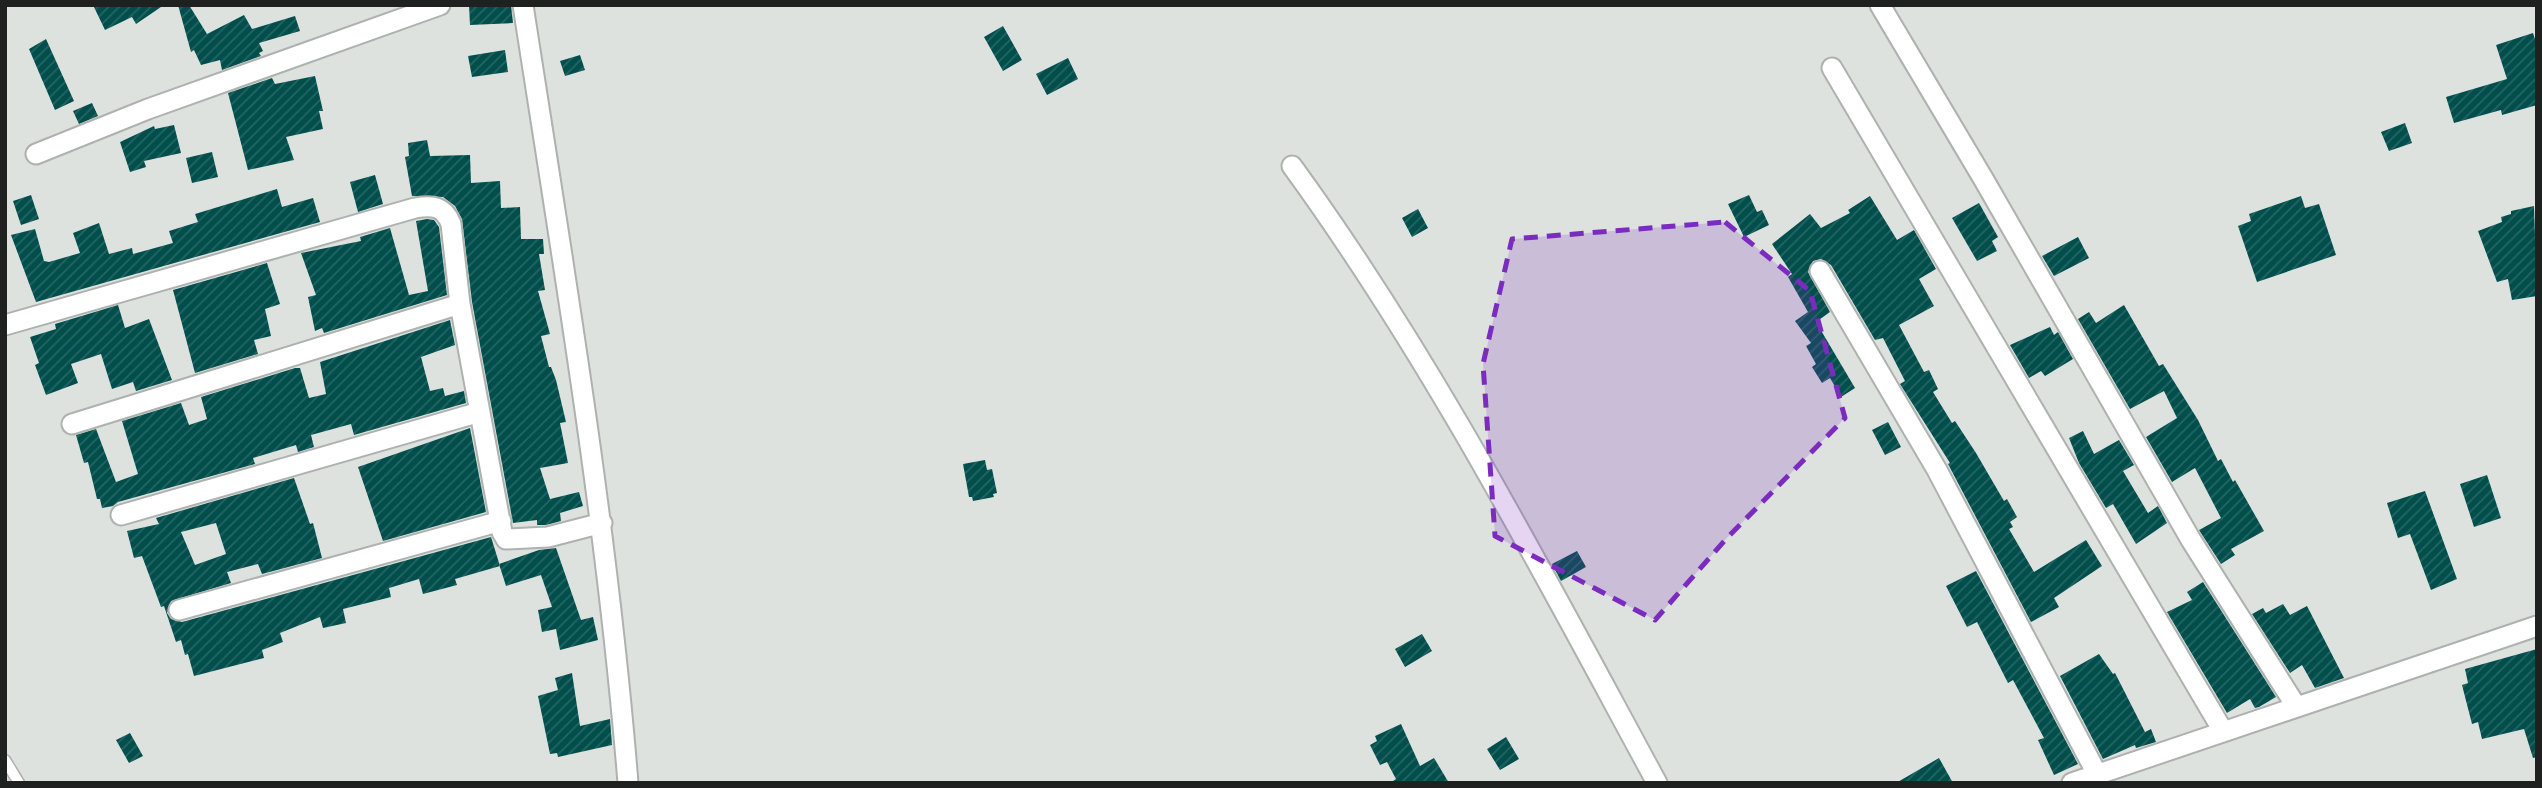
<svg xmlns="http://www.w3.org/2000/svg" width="2542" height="788" viewBox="0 0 2542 788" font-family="'Roboto Condensed',sans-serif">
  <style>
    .building { fill: url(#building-hatch); fill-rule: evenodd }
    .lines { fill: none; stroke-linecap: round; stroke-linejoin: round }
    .lane-casing { stroke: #aeb2af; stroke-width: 13 }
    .street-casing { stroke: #aeb2af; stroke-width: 23 }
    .lane { stroke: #fff; stroke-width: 10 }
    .street { stroke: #fff; stroke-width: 19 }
    .marked { fill: #7b2cbf; fill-opacity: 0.2; stroke: #7b2cbf; stroke-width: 5; stroke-dasharray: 14 9; stroke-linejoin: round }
  </style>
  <defs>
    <pattern id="building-hatch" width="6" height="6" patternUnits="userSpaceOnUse" patternTransform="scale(1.75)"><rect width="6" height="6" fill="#004f4d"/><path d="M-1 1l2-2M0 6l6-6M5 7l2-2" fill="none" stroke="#266563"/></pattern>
  </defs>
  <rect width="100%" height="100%" fill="#dde2df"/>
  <path class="building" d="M 93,5 L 164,5 L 136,24 L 132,17 L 105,30 Z
    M 178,5 L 189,5 L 207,34 L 244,15 L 252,29 L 295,16 L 300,31 L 259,43 L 263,51 L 259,53 L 261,56 L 222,70 L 220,60 L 201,65 L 194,50 L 191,52 Z
    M 469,5 L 511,5 L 513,23 L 470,25 Z
    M 1003,26 L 1022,60 L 1003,71 L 984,37 Z
    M 2533,33 L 2537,45 L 2537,105 L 2502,115 L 2501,110 L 2454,123 L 2446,97 L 2507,79 L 2496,45 Z
    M 46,39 L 74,101 L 55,110 L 29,49 Z
    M 505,50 L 508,72 L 472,77 L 468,56 Z
    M 580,55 L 585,70 L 565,76 L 560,61 Z
    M 1068,58 L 1078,79 L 1047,95 L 1036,74 Z
    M 315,76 L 323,111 L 319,111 L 323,129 L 286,137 L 294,160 L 248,170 L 228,93 L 272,78 L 275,84 Z
    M 92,103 L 98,116 L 79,124 L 73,111 Z
    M 2405,123 L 2412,143 L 2389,151 L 2381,132 Z
    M 174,125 L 181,153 L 144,161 L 146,167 L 130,172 L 120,142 L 154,126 L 155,129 Z
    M 427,140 L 430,156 L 470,155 L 471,183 L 500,181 L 501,208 L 520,207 L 521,239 L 543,239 L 544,254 L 539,254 L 545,290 L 538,291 L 550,334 L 541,336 L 549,367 L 551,367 L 556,380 L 566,422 L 560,423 L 568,463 L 540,468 L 550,499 L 579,492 L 583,506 L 560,513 L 561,521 L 546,525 L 537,525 L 537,520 L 513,523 L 472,302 L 462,219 L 455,206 L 443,197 L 412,196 L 405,157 L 409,156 L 408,143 Z
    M 212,152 L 218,177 L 192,183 L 186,158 Z
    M 375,175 L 383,204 L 358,212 L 350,182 Z
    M 277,189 L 282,207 L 313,198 L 320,222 L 36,302 L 11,235 L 35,229 L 44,261 L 49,262 L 80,253 L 73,233 L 99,223 L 109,254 L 132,248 L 133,254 L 173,243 L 169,231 L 198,222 L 195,214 Z
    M 31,195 L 39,219 L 21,225 L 13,201 Z
    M 1749,195 L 1757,212 L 1762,210 L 1769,225 L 1744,237 L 1728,204 Z
    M 1870,196 L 1897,240 L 1914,230 L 1936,269 L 1919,279 L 1934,306 L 1899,325 L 1924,372 L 1929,370 L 1938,389 L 1933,392 L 1952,423 L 1955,421 L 1976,453 L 2004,501 L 2007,499 L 2017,517 L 2010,522 L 2013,527 L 2009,529 L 2034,572 L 2086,540 L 2102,566 L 2054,598 L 2059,607 L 2031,622 L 1948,464 L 1950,463 L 1900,384 L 1905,381 L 1883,338 L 1875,340 L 1831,265 L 1821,259 L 1813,261 L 1808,272 L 1830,312 L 1816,322 L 1855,388 L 1841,397 L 1830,378 L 1822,383 L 1812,367 L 1816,364 L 1806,346 L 1811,343 L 1795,321 L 1808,312 L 1788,277 L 1792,274 L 1772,244 L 1810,214 L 1821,228 L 1850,213 L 1848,210 Z
    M 2301,196 L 2305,208 L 2319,204 L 2336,255 L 2257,282 L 2238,226 L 2251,221 L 2249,214 Z
    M 1979,203 L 1998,237 L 1992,241 L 1997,251 L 1977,261 L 1952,218 Z
    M 2534,206 L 2537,296 L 2512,300 L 2508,279 L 2497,282 L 2478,231 L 2502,222 L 2501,217 L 2511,214 L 2511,211 Z
    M 1418,209 L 1428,228 L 1412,237 L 1402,218 Z
    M 427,219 L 434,220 L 439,227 L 447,295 L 324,333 L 322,328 L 315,331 L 308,297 L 316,295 L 301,253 L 361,241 L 360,237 L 390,228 L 409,295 L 428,291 L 416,221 Z
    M 2078,237 L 2089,258 L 2054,276 L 2042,256 Z
    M 267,263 L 280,304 L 265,309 L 271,336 L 254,340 L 258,354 L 195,373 L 173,290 Z
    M 118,305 L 125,328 L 149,319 L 172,380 L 136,391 L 133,382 L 112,389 L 101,354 L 71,364 L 78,383 L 46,395 L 35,365 L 39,363 L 30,337 L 56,329 L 55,324 Z
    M 2124,305 L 2159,366 L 2163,364 L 2198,420 L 2218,461 L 2221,459 L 2233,482 L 2235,480 L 2264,531 L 2231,549 L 2235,555 L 2221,564 L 2199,530 L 2221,518 L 2195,468 L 2172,482 L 2146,437 L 2177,418 L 2164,391 L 2130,409 L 2078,319 L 2089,312 L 2096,323 Z
    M 450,320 L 455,345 L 421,357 L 430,391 L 443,388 L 445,396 L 464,391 L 466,403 L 354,435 L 351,424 L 311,435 L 314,447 L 298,452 L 296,445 L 253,458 L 255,464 L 118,502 L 113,506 L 102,508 L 100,499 L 97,499 L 88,462 L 84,463 L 76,435 L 96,429 L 116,482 L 138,474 L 122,421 L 181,403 L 189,425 L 207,419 L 201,397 L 295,368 L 300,368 L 309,398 L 326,394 L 320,362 Z
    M 2050,327 L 2054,335 L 2058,332 L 2073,359 L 2045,376 L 2041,371 L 2029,378 L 2010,345 Z
    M 1888,422 L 1901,447 L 1885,455 L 1872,430 Z
    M 470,428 L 486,512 L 383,541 L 358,467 Z
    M 2083,431 L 2094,454 L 2119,440 L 2134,465 L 2123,471 L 2148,513 L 2158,506 L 2167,523 L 2136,544 L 2113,504 L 2106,508 L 2079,463 L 2069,438 Z
    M 985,460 L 987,470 L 992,469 L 997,493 L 993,494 L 994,497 L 973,501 L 972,497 L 969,497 L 963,464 Z
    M 2487,475 L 2501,518 L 2474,527 L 2460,484 Z
    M 294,478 L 310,524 L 313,523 L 322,558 L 262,574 L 258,564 L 227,572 L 231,583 L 171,601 L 167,613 L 171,619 L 182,622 L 491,537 L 500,566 L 455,579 L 457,585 L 423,594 L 419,579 L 389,588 L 391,597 L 343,609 L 346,623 L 323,628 L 320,617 L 280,633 L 283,642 L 262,650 L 264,658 L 194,676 L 188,654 L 185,655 L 181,640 L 176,642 L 164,606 L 161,607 L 142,556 L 134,558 L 127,531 L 159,524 L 156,518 ZM 216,523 L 226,554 L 195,565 L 181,532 Z
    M 2425,491 L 2457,579 L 2431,590 L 2410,534 L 2398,538 L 2387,503 Z
    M 556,548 L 581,620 L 593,617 L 598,640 L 560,650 L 556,629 L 542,632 L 538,610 L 552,607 L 541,575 L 506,586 L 499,564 L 539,550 Z
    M 1577,551 L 1586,567 L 1561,581 L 1552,564 Z
    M 1976,571 L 2078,764 L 2054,775 L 2038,740 L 2044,738 L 2013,680 L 2008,683 L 1977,622 L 1967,627 L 1946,586 Z
    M 2203,582 L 2276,697 L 2259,707 L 2255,708 L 2250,699 L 2227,713 L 2167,612 L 2192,600 L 2187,592 Z
    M 2283,604 L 2290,615 L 2307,606 L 2344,678 L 2315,688 L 2302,665 L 2290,673 L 2252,614 L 2263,608 L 2266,613 Z
    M 1422,634 L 1432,651 L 1405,667 L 1395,649 Z
    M 2537,649 L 2537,757 L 2533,758 L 2524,729 L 2482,739 L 2478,722 L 2472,724 L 2462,685 L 2468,683 L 2465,669 Z
    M 2099,654 L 2113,674 L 2115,673 L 2145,732 L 2151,729 L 2156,742 L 2136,748 L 2135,745 L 2103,759 L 2060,676 Z
    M 572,673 L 580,726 L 610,719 L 612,745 L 558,757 L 557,753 L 550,754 L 538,696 L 558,690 L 555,678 Z
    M 1401,724 L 1420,766 L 1434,758 L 1449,783 L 1390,783 L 1396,779 L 1387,762 L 1380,765 L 1370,745 L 1377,741 L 1375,736 Z
    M 130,733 L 143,756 L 129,763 L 116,740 Z
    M 1506,737 L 1519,759 L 1500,770 L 1487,749 Z
    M 1939,758 L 1953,783 L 1896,783 Z"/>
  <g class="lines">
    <g class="lane-casing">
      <path id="lane" d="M 5,760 L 19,783"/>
    </g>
    <g class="street-casing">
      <path id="street" d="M 523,5 C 563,264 607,522 628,783
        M 1880,5 L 1984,180 L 2191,540 L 2296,706
        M 1832,68 L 2223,731
        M 36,154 L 148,109 L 440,5
        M 1292,166 C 1433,360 1543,573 1657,783
        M 1820,271 L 1937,470 L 2097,774
        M 5,325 L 415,208 C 433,205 444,206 451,224 L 460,304 L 502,532 L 506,539 L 548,537 L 602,523
        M 72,424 L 460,304
        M 121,515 L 480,412
        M 179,610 L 501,521
        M 2072,783 L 2537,626"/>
    </g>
    <use href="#lane" class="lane"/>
    <use href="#street" class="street"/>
  </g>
  <path class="marked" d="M 1725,222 L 1810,291 L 1845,418 L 1726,539 L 1655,620 L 1495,536 L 1483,364 L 1512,239 Z"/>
  <rect width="2542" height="788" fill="none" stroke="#1f2120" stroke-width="14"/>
</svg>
